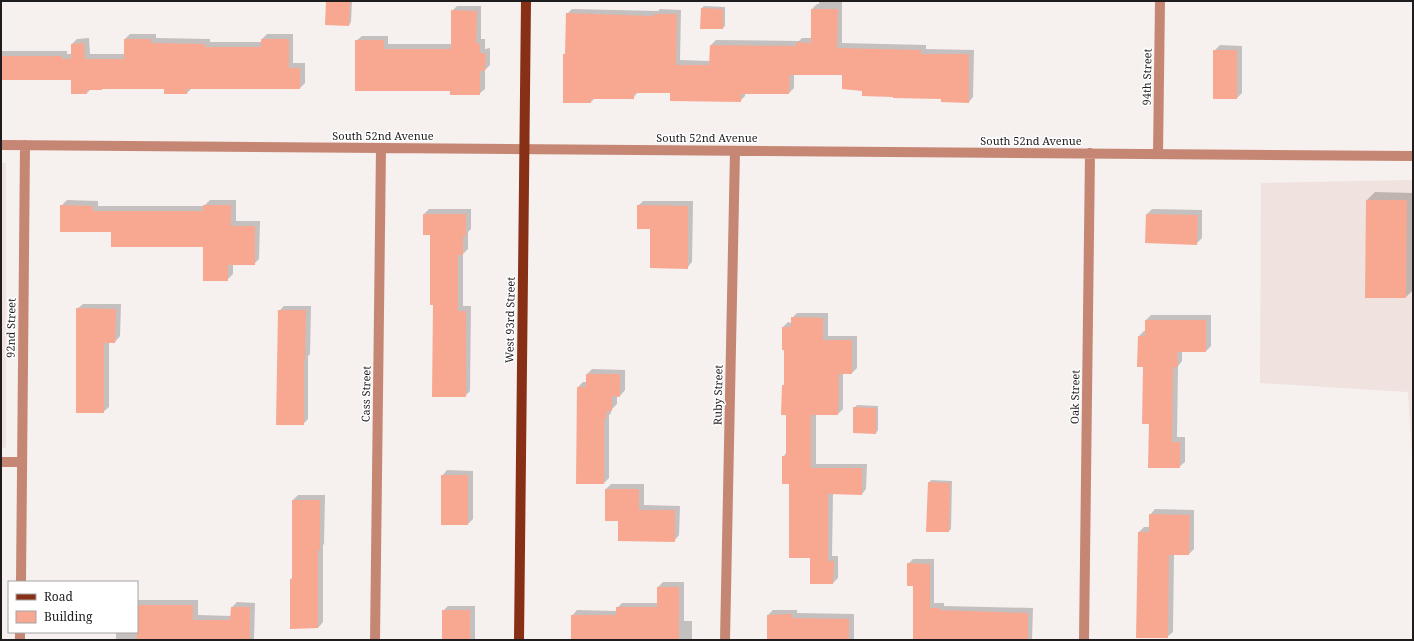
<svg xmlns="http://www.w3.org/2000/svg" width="1414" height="641" viewBox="0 0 1414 641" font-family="'Noto Serif',serif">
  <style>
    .built { fill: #f0e2de }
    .shadow { fill: #0003 }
    .building { fill: #f8a891 }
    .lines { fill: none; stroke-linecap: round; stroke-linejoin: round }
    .minor { stroke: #c68674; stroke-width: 10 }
    .major { stroke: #873015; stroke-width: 10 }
    .labels { text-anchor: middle; stroke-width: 3; stroke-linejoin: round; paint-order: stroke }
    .street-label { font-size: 11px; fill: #1e1c1c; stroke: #fff }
  </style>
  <rect width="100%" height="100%" fill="#f6f0ef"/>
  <path class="built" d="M 1,163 L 6,163 L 6,448 L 1,447 Z
    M 1413,180 L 1413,470 L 1408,392 L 1260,383 L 1261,183 Z"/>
  <path class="shadow" d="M 327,1 L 352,1 L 351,22 L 349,25 L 327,2 Z
    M 819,1 L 842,1 L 842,43 L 926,45 L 926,49 L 974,50 L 973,97 L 969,102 L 942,98 L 894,96 L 863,90 L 843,74 L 794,74 L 794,88 L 789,93 L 745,93 L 745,96 L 740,101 L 671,92 L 638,92 L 633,98 L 595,98 L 591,102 L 566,53 L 567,14 L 572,9 L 658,11 L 660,9 L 681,10 L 680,60 L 710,61 L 711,45 L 716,40 L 799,41 L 802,38 L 812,38 L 812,9 L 817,4 L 819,4 Z
    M 457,6 L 481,6 L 481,39 L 485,39 L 485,49 L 490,48 L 490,65 L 485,70 L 485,89 L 479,94 L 451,90 L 356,41 L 362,36 L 388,36 L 388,44 L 452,44 L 452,11 Z
    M 704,6 L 725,7 L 725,26 L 723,28 L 702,8 Z
    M 130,34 L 156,34 L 156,38 L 210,39 L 210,42 L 262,42 L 262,39 L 267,34 L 293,34 L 293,63 L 305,63 L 305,83 L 300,88 L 192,88 L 187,93 L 165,88 L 91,89 L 87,93 L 72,79 L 1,79 L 1,51 L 67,51 L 67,54 L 72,54 L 72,44 L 77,39 L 89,38 L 90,54 L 125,54 L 125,39 Z
    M 1220,45 L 1242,46 L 1242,93 L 1237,98 L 1214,51 Z
    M 1375,192 L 1413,193 L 1413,290 L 1406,297 L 1367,200 Z
    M 67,200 L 98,201 L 98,206 L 204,206 L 210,200 L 236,200 L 236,221 L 260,221 L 259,259 L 254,264 L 233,264 L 233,274 L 227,280 L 204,246 L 112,231 L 61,206 Z
    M 643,201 L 693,201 L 692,262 L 687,268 L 651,228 L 638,206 Z
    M 429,209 L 471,209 L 471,229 L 468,232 L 468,249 L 463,254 L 463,306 L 471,306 L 470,391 L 465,396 L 434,304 L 431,234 L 424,214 Z
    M 1152,209 L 1202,210 L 1202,238 L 1196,244 L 1147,214 Z
    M 83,304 L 121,304 L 120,336 L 115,342 L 109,342 L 109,407 L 103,412 L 77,309 Z
    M 284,306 L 311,306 L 310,354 L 308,356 L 308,419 L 303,424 L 279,311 Z
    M 797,313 L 828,313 L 828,336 L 857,336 L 857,368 L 852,373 L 843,373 L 843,409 L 838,414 L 816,414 L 816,464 L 867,464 L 866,489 L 862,494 L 833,493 L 832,556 L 838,556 L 838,578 L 833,583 L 811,583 L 811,557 L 783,457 L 787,452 L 787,414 L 783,386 L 785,383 L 783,327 L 788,322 L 792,323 L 792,318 Z
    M 1151,315 L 1211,315 L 1211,346 L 1206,351 L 1182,351 L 1182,361 L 1178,366 L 1177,437 L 1185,437 L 1185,462 L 1179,467 L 1150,423 L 1144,366 L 1139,336 L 1144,331 L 1146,331 L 1146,320 Z
    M 592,369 L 625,370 L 625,390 L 620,396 L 617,396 L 617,404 L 611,410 L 611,413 L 609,415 L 609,478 L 604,483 L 578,387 L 583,382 L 587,382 L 587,374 Z
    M 857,405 L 878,406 L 878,430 L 876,433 L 854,408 Z
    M 447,470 L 473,471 L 473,519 L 468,524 L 442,476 Z
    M 931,480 L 952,481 L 951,529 L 949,531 L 929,483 Z
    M 611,484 L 644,484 L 644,505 L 680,506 L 679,535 L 674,541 L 619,520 L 606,489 Z
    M 298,495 L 325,495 L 324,544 L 323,545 L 323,622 L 318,628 L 291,579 L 293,577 L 293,500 Z
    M 1155,509 L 1194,510 L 1194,549 L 1189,554 L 1174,554 L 1173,632 L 1167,637 L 1137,637 L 1139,532 L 1144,527 L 1150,527 L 1150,515 Z
    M 913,559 L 934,559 L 934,603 L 944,603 L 944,606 L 1033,608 L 1032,640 L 914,640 L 914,585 L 908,564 Z
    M 663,582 L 684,582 L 684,621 L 692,621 L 692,640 L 572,640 L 572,616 L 577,610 L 617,611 L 617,608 L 622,603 L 658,603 L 658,587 Z
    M 137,600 L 198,600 L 198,615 L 231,616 L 232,607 L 237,602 L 255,603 L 254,640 L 116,640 L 116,632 L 137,632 Z
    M 448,606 L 475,606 L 475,640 L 443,640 L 443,611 Z
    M 773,610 L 797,610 L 797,613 L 854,614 L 854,640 L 768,640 L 768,615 Z"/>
  <path class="building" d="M 326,1 L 350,2 L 349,26 L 325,25 Z
    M 701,8 L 723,9 L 723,29 L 700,29 Z
    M 811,9 L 838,9 L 837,48 L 921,50 L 921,54 L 969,54 L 969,103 L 941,102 L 941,99 L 893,98 L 893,97 L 862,96 L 862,91 L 842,89 L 842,75 L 790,75 L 789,94 L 741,94 L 741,102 L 670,101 L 670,93 L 634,93 L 634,99 L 591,99 L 591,103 L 563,103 L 563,54 L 565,54 L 566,13 L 654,16 L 654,14 L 677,14 L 676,65 L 709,65 L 710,45 L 796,46 L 796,42 L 811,43 Z
    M 451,10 L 477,11 L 476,44 L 480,43 L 480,53 L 486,53 L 485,71 L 480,71 L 480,95 L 450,95 L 450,91 L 355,91 L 355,40 L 384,40 L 384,49 L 451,49 Z
    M 124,39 L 151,39 L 151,43 L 205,44 L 205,47 L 261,47 L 261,39 L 289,39 L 289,68 L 300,68 L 300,89 L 187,89 L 187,94 L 164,94 L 164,89 L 102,89 L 102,90 L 87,90 L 87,94 L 71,94 L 71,80 L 1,80 L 1,56 L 62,56 L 62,59 L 71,59 L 71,44 L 84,43 L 85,59 L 124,59 Z
    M 1213,50 L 1237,50 L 1237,99 L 1213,99 Z
    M 1366,200 L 1407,200 L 1406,298 L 1365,298 Z
    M 60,205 L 93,206 L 93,211 L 203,211 L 203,205 L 231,205 L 231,226 L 255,226 L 255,265 L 228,265 L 228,281 L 203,281 L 203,247 L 111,247 L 111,232 L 60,232 Z
    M 637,205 L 688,206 L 688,269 L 650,268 L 650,229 L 637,229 Z
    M 423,214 L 466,214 L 466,236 L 463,236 L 463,255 L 458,255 L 458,311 L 466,311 L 466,397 L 432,397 L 433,305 L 430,305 L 430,235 L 423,235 Z
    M 1146,214 L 1198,215 L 1197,245 L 1145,243 Z
    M 76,308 L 116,309 L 115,343 L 104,343 L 104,413 L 76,413 Z
    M 278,310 L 306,310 L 305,360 L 304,360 L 304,425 L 276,425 Z
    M 791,317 L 823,318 L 823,340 L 852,340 L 852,374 L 839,374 L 838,415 L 811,415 L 811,468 L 862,468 L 862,495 L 828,494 L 828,561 L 834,561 L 833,584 L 810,584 L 810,558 L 789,558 L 789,484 L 782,484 L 782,456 L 786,456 L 786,415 L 781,415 L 782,385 L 784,385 L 784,350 L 782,350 L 782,327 L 791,327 Z
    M 1145,320 L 1206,320 L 1206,352 L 1177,352 L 1178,367 L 1173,367 L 1172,442 L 1180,442 L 1180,468 L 1148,468 L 1149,424 L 1142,424 L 1143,367 L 1137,367 L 1138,336 L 1145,336 Z
    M 586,374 L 620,374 L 620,397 L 612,396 L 612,411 L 607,411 L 606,419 L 604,419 L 604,484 L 576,484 L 577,387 L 586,387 Z
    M 853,407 L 876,408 L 876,434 L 853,433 Z
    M 441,475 L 468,475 L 468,525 L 441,525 Z
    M 928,482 L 950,483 L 949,532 L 926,532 Z
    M 605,489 L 639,489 L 639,510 L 675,510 L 675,542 L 618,541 L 618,521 L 605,521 Z
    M 292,500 L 320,500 L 320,550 L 318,550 L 318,628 L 290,629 L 290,579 L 292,579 Z
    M 1149,514 L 1190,515 L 1189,555 L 1169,555 L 1168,638 L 1136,638 L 1138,532 L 1149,532 Z
    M 907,563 L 930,564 L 930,608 L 940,608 L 940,610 L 1028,613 L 1028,640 L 913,640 L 913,586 L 907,586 Z
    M 657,587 L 679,587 L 679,640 L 571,640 L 571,615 L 616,615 L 616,607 L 657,607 Z
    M 137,605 L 193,605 L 193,620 L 230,620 L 231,607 L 250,607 L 250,640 L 137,640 Z
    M 442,610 L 470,610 L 470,640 L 442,640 Z
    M 792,614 L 792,618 L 849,619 L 849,640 L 767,640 L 767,615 Z"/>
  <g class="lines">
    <path class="minor" d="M 1,145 L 1413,156
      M 1158,154 L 1160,1
      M 1,462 L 22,462
      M 21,582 L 25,145
      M 20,640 L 20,632
      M 375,640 L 381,148
      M 725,640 L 735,151
      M 1084,640 L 1090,153"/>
    <path class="major" d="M 519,640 L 526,1"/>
  </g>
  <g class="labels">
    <g class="street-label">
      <text transform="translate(1147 77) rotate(-89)" y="4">94th Street</text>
      <text x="383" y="140">South 52nd Avenue</text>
      <text x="707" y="142">South 52nd Avenue</text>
      <text x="1031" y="145">South 52nd Avenue</text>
      <text transform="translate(510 320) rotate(-89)" y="4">West 93rd Street</text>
      <text transform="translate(11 328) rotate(-89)" y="4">92nd Street</text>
      <text transform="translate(366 394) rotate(-89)" y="4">Cass Street</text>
      <text transform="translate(718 395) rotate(-89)" y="4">Ruby Street</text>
      <text transform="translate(1075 397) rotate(-89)" y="4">Oak Street</text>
    </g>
  </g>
  <rect width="1414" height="641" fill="none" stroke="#1e1c1c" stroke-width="4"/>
  <rect x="8" y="581" width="130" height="52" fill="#ffffff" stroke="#a5a4a4"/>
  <rect x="16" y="594" width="20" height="6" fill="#873015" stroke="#a5a4a4"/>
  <text x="44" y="601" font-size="12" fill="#1e1c1c">Road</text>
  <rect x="16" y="611" width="20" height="12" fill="#f8a891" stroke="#a5a4a4"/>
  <text x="44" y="621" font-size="12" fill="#1e1c1c">Building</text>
</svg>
